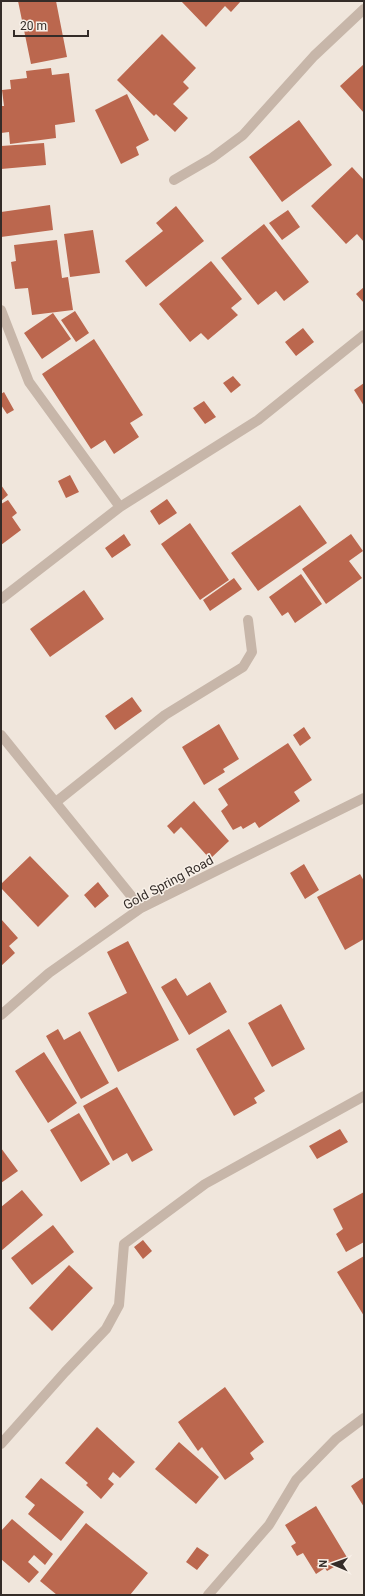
<svg xmlns="http://www.w3.org/2000/svg" width="365" height="1596" viewBox="0 0 365 1596" font-family="Roboto,sans-serif">
  <style>
    .building { fill: #bb674e }
    .lines { fill: none; stroke-linecap: round; stroke-linejoin: round }
    .service { stroke: #c7b6a9; stroke-width: 10 }
    .minor { stroke: #c7b6a9; stroke-width: 10 }
    .labels { text-anchor: middle; stroke-width: 3; stroke-linejoin: round; paint-order: stroke }
    .street-label { font-size: 13px; fill: #342c28; stroke: #f8f0e8 }
  </style>
  <rect width="100%" height="100%" fill="#f0e6dc"/>
  <path class="building" d="M 18,1 L 56,1 L 67,57 L 31,64 Z
    M 181,1 L 241,1 L 231,12 L 225,6 L 206,27 Z
    M 162,34 L 196,68 L 183,82 L 189,88 L 173,104 L 188,118 L 175,132 L 156,114 L 154,116 L 117,80 Z
    M 364,64 L 364,113 L 340,86 Z
    M 51,68 L 52,75 L 69,73 L 75,122 L 55,125 L 56,138 L 10,144 L 9,132 L 1,133 L 1,106 L 4,106 L 2,90 L 11,89 L 10,80 L 27,78 L 26,71 Z
    M 127,94 L 149,140 L 136,147 L 139,155 L 121,164 L 95,110 Z
    M 299,120 L 332,165 L 282,202 L 249,157 Z
    M 44,143 L 46,165 L 1,169 L 1,146 Z
    M 352,167 L 364,180 L 364,242 L 357,234 L 346,244 L 311,206 Z
    M 50,205 L 53,230 L 1,237 L 1,212 Z
    M 176,206 L 204,241 L 146,287 L 125,261 L 163,231 L 156,223 Z
    M 288,210 L 300,227 L 282,240 L 269,223 Z
    M 264,224 L 309,282 L 284,301 L 276,291 L 258,305 L 221,258 Z
    M 93,230 L 100,273 L 70,277 L 64,234 Z
    M 57,240 L 62,278 L 68,277 L 73,310 L 32,315 L 28,288 L 15,289 L 11,262 L 16,261 L 14,245 Z
    M 211,261 L 242,299 L 231,308 L 238,315 L 208,340 L 201,333 L 190,342 L 159,304 Z
    M 364,287 L 364,303 L 356,294 Z
    M 75,311 L 89,333 L 76,342 L 61,320 Z
    M 53,313 L 71,339 L 42,359 L 24,333 Z
    M 303,328 L 314,342 L 296,356 L 285,342 Z
    M 94,339 L 143,415 L 130,423 L 139,437 L 114,454 L 105,440 L 91,449 L 42,374 Z
    M 233,376 L 241,385 L 231,393 L 223,383 Z
    M 364,383 L 364,406 L 354,390 Z
    M 4,392 L 14,410 L 7,414 L 1,405 L 1,394 Z
    M 204,401 L 216,417 L 205,424 L 193,408 Z
    M 70,475 L 79,492 L 66,498 L 58,481 Z
    M 1,485 L 8,495 L 1,501 Z
    M 167,499 L 177,513 L 159,525 L 150,511 Z
    M 8,500 L 17,513 L 12,517 L 21,530 L 1,545 L 1,504 Z
    M 300,505 L 327,543 L 258,591 L 231,553 Z
    M 190,523 L 229,580 L 200,600 L 161,544 Z
    M 124,534 L 131,545 L 112,558 L 105,548 Z
    M 351,534 L 363,551 L 349,561 L 362,578 L 326,604 L 302,569 Z
    M 301,574 L 322,604 L 295,623 L 288,612 L 282,616 L 269,597 Z
    M 234,578 L 242,589 L 210,611 L 203,600 Z
    M 84,590 L 104,619 L 50,657 L 30,629 Z
    M 132,697 L 142,711 L 115,730 L 105,716 Z
    M 219,724 L 239,759 L 223,769 L 225,772 L 204,785 L 182,747 Z
    M 304,727 L 311,738 L 300,746 L 293,735 Z
    M 288,743 L 312,780 L 294,792 L 300,801 L 259,828 L 255,822 L 243,829 L 241,826 L 233,830 L 221,811 L 228,805 L 218,789 Z
    M 194,801 L 229,841 L 210,859 L 181,827 L 174,834 L 167,826 Z
    M 30,856 L 69,896 L 38,927 L 1,888 L 1,884 Z
    M 304,864 L 319,890 L 305,899 L 290,873 Z
    M 360,874 L 364,881 L 364,939 L 345,950 L 317,897 Z
    M 98,882 L 109,896 L 95,908 L 84,895 Z
    M 1,919 L 18,938 L 9,946 L 15,953 L 1,966 Z
    M 128,941 L 179,1040 L 118,1072 L 88,1013 L 127,993 L 107,952 Z
    M 176,978 L 187,996 L 210,982 L 227,1012 L 189,1035 L 161,987 Z
    M 281,1004 L 305,1049 L 272,1067 L 248,1023 Z
    M 58,1029 L 64,1040 L 80,1031 L 109,1083 L 81,1099 L 46,1036 Z
    M 229,1029 L 265,1091 L 254,1098 L 257,1103 L 234,1116 L 196,1049 Z
    M 44,1052 L 77,1103 L 48,1123 L 15,1071 Z
    M 117,1087 L 153,1150 L 132,1162 L 127,1153 L 113,1161 L 83,1106 Z
    M 79,1113 L 110,1164 L 81,1182 L 50,1130 Z
    M 340,1129 L 348,1142 L 317,1159 L 309,1146 Z
    M 1,1148 L 18,1171 L 1,1183 Z
    M 22,1190 L 43,1215 L 1,1251 L 1,1207 Z
    M 364,1192 L 364,1242 L 346,1252 L 336,1234 L 343,1229 L 333,1209 Z
    M 53,1225 L 74,1252 L 32,1285 L 11,1258 Z
    M 143,1240 L 152,1251 L 143,1259 L 134,1247 Z
    M 364,1256 L 364,1316 L 337,1272 Z
    M 69,1265 L 93,1288 L 52,1331 L 29,1308 Z
    M 225,1387 L 264,1442 L 250,1453 L 254,1459 L 225,1480 L 202,1447 L 198,1451 L 178,1422 Z
    M 97,1427 L 135,1462 L 120,1478 L 113,1472 L 108,1479 L 114,1484 L 101,1499 L 86,1485 L 88,1483 L 65,1463 Z
    M 179,1442 L 219,1477 L 196,1504 L 155,1469 Z
    M 364,1477 L 364,1507 L 351,1486 Z
    M 41,1478 L 84,1512 L 61,1541 L 28,1514 L 35,1505 L 25,1497 Z
    M 316,1506 L 348,1559 L 327,1571 L 325,1568 L 316,1574 L 303,1553 L 297,1556 L 291,1546 L 296,1543 L 285,1525 Z
    M 12,1519 L 53,1554 L 45,1565 L 34,1555 L 28,1562 L 39,1572 L 29,1583 L 1,1559 L 1,1531 Z
    M 86,1523 L 148,1573 L 130,1595 L 57,1595 L 40,1581 Z
    M 197,1547 L 209,1555 L 197,1570 L 186,1562 Z"/>
  <g class="lines">
    <path class="service" d="M 56,802 L 165,715 L 243,667 L 252,652 L 248,620"/>
    <path class="minor" d="M 174,180 L 212,158 L 243,135 L 314,56 L 364,9
      M 1,310 L 29,382 L 120,507
      M 1,599 L 120,507 L 258,420 L 364,335
      M 1,735 L 141,908
      M 1,1015 L 49,973 L 141,908 L 364,798
      M 1,1444 L 65,1372 L 106,1329 L 119,1305 L 124,1244 L 205,1184 L 364,1096
      M 208,1595 L 269,1525 L 296,1480 L 336,1439 L 364,1418"/>
  </g>
  <g class="labels">
    <g class="street-label">
      <text transform="translate(168 882) rotate(-28)" y="5">Gold Spring Road</text>
    </g>
  </g>
  <rect width="365" height="1596" fill="none" stroke="#342c28" stroke-width="4"/>
  <g transform="translate(333 1564) rotate(272)" stroke="#f8f0e8" stroke-width="3" paint-order="stroke">
  <path d="M0-3L7 15L0 10L-7 15Z" fill="#342c28"/>
  <text y="-6" font-size="11" font-weight="bold" text-anchor="middle" fill="#342c28">N</text>
  </g>
  <path d="M14 30v6h74v-6" fill="none" stroke="#342c28" stroke-width="2"/>
  <text x="20" y="30" font-size="12" fill="#342c28" stroke="#f8f0e8" stroke-width="3" paint-order="stroke">20 m</text>
</svg>
